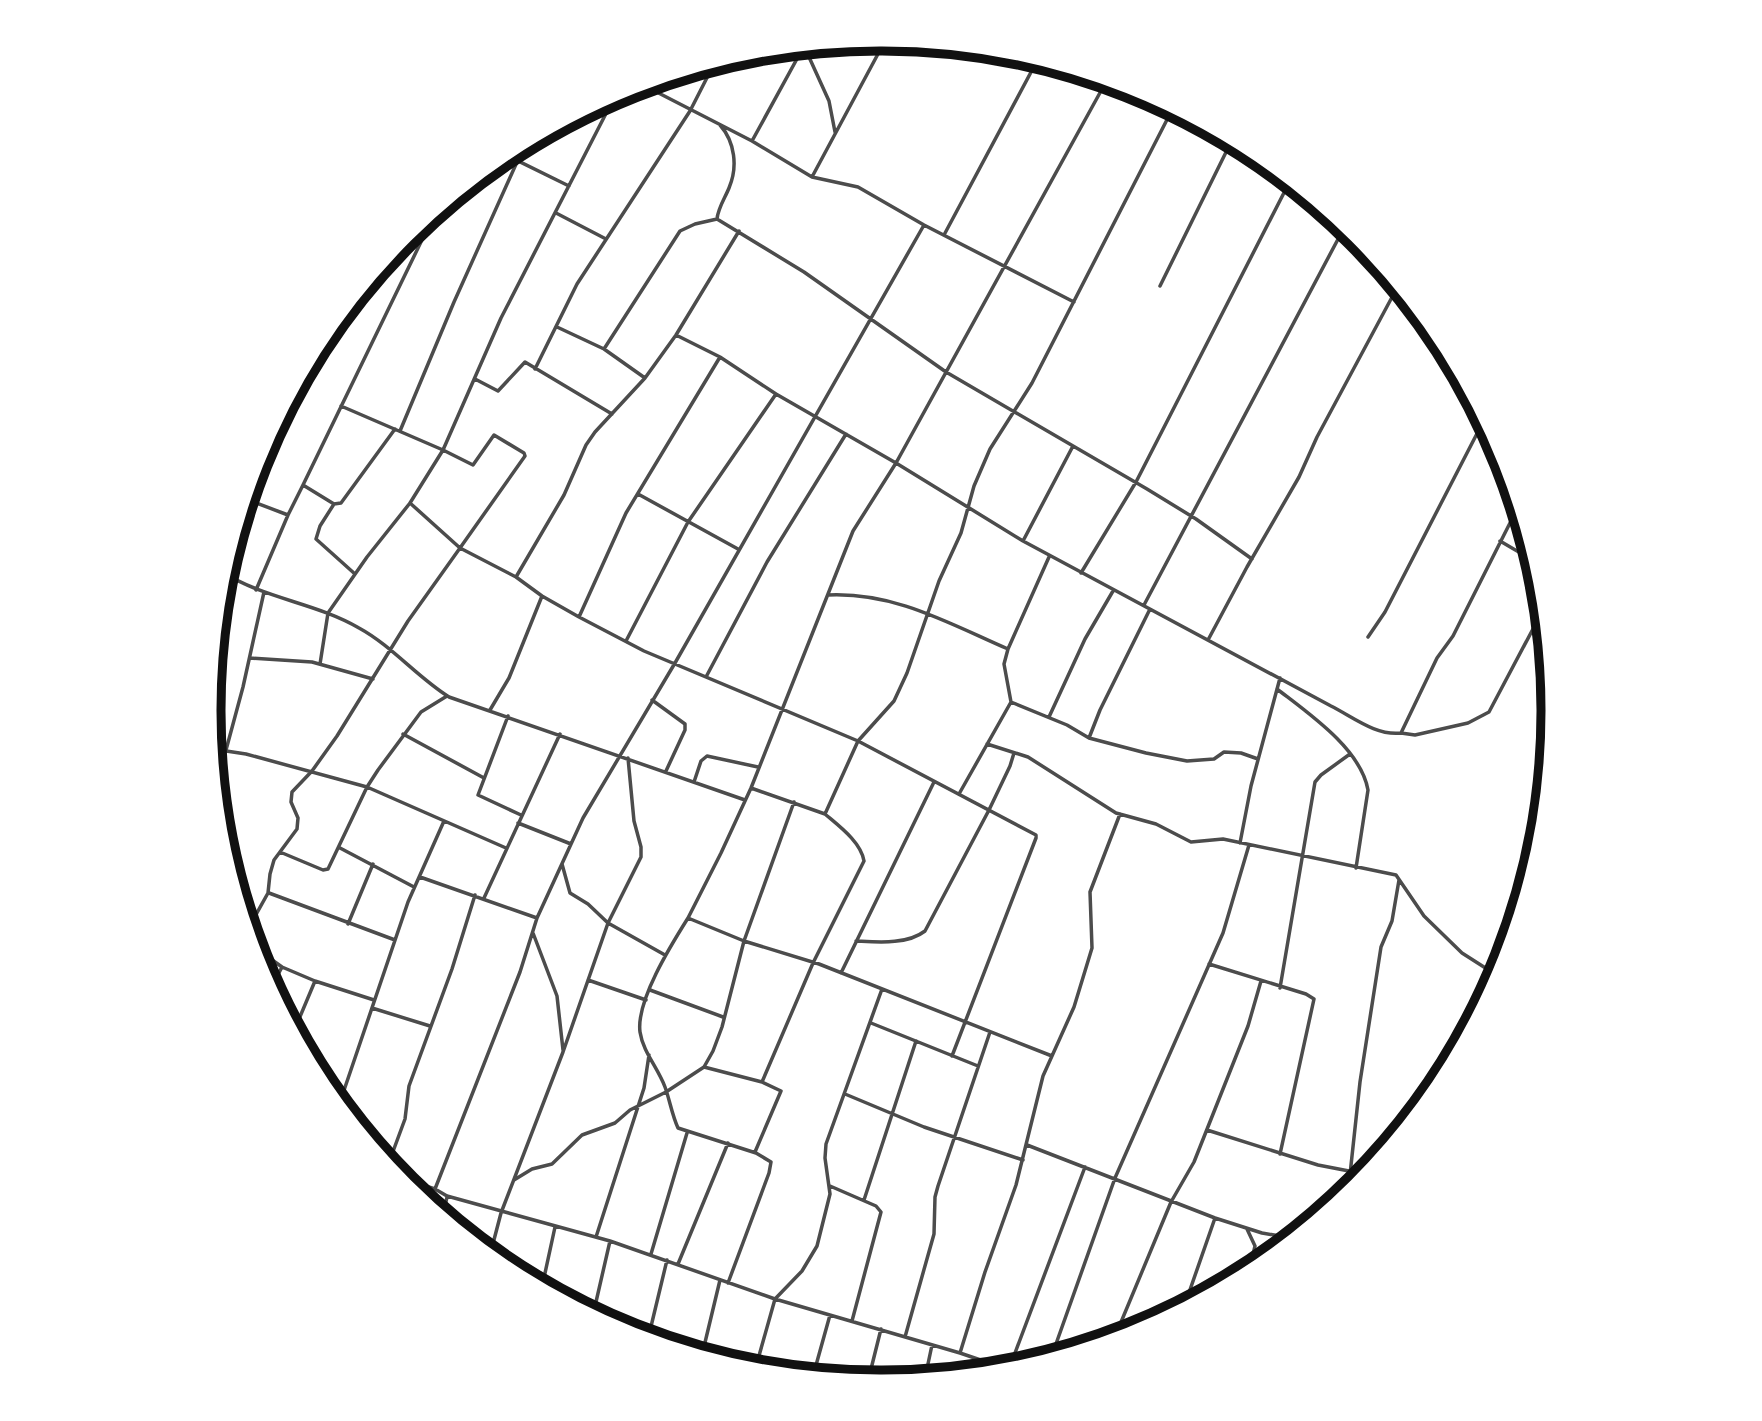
<svg xmlns="http://www.w3.org/2000/svg" width="1762" height="1421" viewBox="0 0 1762 1421" font-family="'Libre Baskerville',serif">
  <style>
    .lines { fill: none; stroke-linecap: round; stroke-linejoin: round }
    .minor { stroke: #4c4c4c; stroke-width: 3.5 }
    .rim { fill: none; stroke: #111; stroke-width: 9 }
  </style>
  <rect width="100%" height="100%" fill="#fff"/>
  <g class="lines">
    <path class="minor" d="M 804,46 L 829,101 L 835,132
      M 641,84 L 752,141 L 812,177 L 858,187 L 924,225 L 1074,302
      M 720,125 C 735,142 738,167 729,188 C 725,198 718,208 717,219 L 804,272 L 946,372 L 1147,489 L 1196,519 L 1252,559
      M 752,141 L 804,46
      M 504,154 L 569,186
      M 812,177 L 886,39
      M 556,213 L 606,239
      M 944,235 L 1038,59
      M 1160,286 L 1232,140
      M 557,327 L 604,349 L 645,378
      M 676,335 L 720,357 L 776,394 L 896,463 L 1023,541 L 1331,706 C 1353,717 1376,736 1401,733 L 1437,658 L 1453,636 L 1512,519 L 1517,505
      M 604,349 L 680,231 L 695,224 L 717,219
      M 535,369 L 577,284 L 690,111 L 715,62
      M 475,379 L 498,391 L 525,362 L 612,414
      M 341,406 L 443,450 L 501,318 L 616,94
      M 400,431 L 454,302 L 517,162
      M 494,435 L 524,453 L 525,456 L 460,548 L 410,503 L 443,450 L 473,465 Z
      M 303,485 L 436,211
      M 638,494 L 738,549
      M 246,499 L 288,515
      M 334,504 L 320,526 L 316,539 L 355,574
      M 1023,541 L 1073,446
      M 1500,541 L 1534,561
      M 224,573 C 266,599 316,603 359,628 C 392,646 417,677 449,697 L 745,800
      M 1081,573 L 1136,482 L 1290,181
      M 516,577 L 564,495 L 586,445 L 595,432 L 645,378 L 676,335 L 739,231
      M 256,590 L 288,515 L 303,485 L 334,504 L 341,503 L 395,429
      M 828,595 C 895,592 948,623 1008,649
      M 1144,605 L 1345,226
      M 219,606 L 232,578
      M 579,617 L 626,513 L 720,357
      M 1368,637 L 1385,612 L 1484,420
      M 1208,640 L 1247,567 L 1299,477 L 1317,437 L 1398,286
      M 626,641 L 688,522 L 776,394
      M 250,658 L 312,662 L 373,679
      M 320,664 L 328,613 L 367,557 L 410,503
      M 706,677 L 767,562 L 846,434
      M 1277,689 C 1308,713 1361,749 1368,790 L 1356,868
      M 652,700 L 685,724 L 685,730 L 666,771
      M 1011,702 L 1067,725 L 1089,738 L 1146,753 L 1187,761 L 1214,759 L 1224,752 L 1241,753 L 1258,759
      M 490,710 L 509,678 L 542,596
      M 508,716 L 478,795 L 521,815
      M 1049,717 L 1085,639 L 1113,591
      M 1401,733 L 1415,735 L 1468,723 L 1489,712 L 1543,610
      M 403,734 L 484,778
      M 1089,738 L 1100,710 L 1150,609
      M 987,744 L 1028,757 L 1116,813 L 1156,824 L 1191,842 L 1223,839 L 1396,875 L 1424,916 L 1462,953 L 1498,976
      M 213,749 L 246,754 L 367,787 L 506,848
      M 226,750 L 243,687 L 264,592
      M 694,782 L 701,761 L 707,756 L 758,767
      M 751,788 L 825,814 L 858,741 L 894,701 L 907,673 L 939,581 L 961,533 L 974,486 L 990,449 L 1032,383 L 1173,108
      M 959,794 L 1011,702 L 1004,664 L 1008,649 L 1049,557
      M 518,823 L 571,844
      M 1240,843 L 1251,786 L 1280,678
      M 340,848 L 414,887
      M 280,852 L 323,870 L 328,869 L 367,787 L 378,770 L 421,712 L 447,696
      M 562,864 L 570,893 L 588,904 L 608,923 L 665,955
      M 420,877 L 537,918
      M 269,893 L 395,940
      M 484,898 L 560,734
      M 688,918 C 671,945 636,1001 640,1032 C 643,1052 658,1068 665,1087 C 670,1101 672,1115 678,1128 L 756,1153 L 771,1162 L 769,1173 L 728,1283
      M 348,924 L 373,864
      M 248,929 L 268,893 L 270,874 L 274,860 L 297,829 L 298,818 L 291,802 L 292,792 L 312,771 L 337,736 L 408,621 L 460,548 L 516,577 L 542,596 L 579,617 L 644,651 L 858,741 L 1036,835 L 1036,838 L 952,1056
      M 533,933 L 557,996 L 563,1050
      M 856,941 C 877,942 907,945 925,931 L 989,810 L 1010,766 L 1014,753
      M 254,947 L 282,967 L 315,981 L 374,1000
      M 1209,964 L 1306,994 L 1314,999 L 1280,1154
      M 841,973 L 934,782
      M 588,980 L 646,1000
      M 271,988 L 282,967
      M 1280,988 L 1315,782 L 1321,775 L 1350,754
      M 650,990 L 723,1017
      M 372,1008 L 430,1026
      M 871,1023 L 978,1066
      M 294,1031 L 315,981
      M 1052,1056 L 819,964 L 744,941 L 688,918 L 721,853 L 751,788 L 853,531 L 896,463 L 1107,80
      M 704,1067 L 762,1082 L 781,1091 L 755,1152
      M 762,1082 L 813,963 L 864,861 C 861,842 839,826 825,814
      M 845,1094 L 924,1127 L 1023,1160
      M 339,1105 L 408,902 L 444,821
      M 1207,1130 L 1318,1165 L 1349,1171
      M 1027,1145 L 1215,1218 L 1262,1233 L 1292,1238
      M 388,1165 L 405,1119 L 409,1086 L 452,969 L 475,895
      M 398,1177 L 435,1189 L 447,1196 L 610,1241 L 775,1299 L 960,1353 L 1010,1370
      M 514,1180 L 532,1169 L 552,1164 L 582,1135 L 615,1123 L 630,1110 L 666,1092 L 704,1067 L 713,1051 L 722,1027 L 744,941 L 794,802
      M 830,1186 L 876,1206 L 881,1212 L 852,1321
      M 435,1189 L 520,972 L 537,918 L 583,818 L 675,663 L 924,225
      M 1348,1193 L 1360,1082 L 1381,947 L 1392,921 L 1399,880
      M 864,1200 L 916,1041
      M 443,1216 L 447,1197
      M 1247,1229 L 1255,1246 L 1249,1272
      M 596,1237 L 644,1088 L 649,1055
      M 651,1254 L 687,1133
      M 490,1255 L 501,1213 L 563,1052 L 608,923 L 641,857 L 641,847 L 634,821 L 628,758
      M 678,1264 L 728,1143
      M 542,1287 L 555,1227
      M 1184,1307 L 1215,1218
      M 593,1315 L 610,1241
      M 905,1337 L 934,1234 L 935,1197 L 938,1186 L 990,1032
      M 648,1339 L 667,1260
      M 1114,1339 L 1171,1202 L 1194,1162 L 1248,1026 L 1261,981
      M 960,1353 L 985,1272 L 1016,1185 L 1043,1076 L 1074,1007 L 1085,971 L 1092,948 L 1090,892 L 1120,814
      M 702,1355 L 720,1280
      M 1051,1358 L 1115,1178 L 1223,933 L 1249,845
      M 1009,1369 L 1085,1167
      M 755,1370 L 775,1299 L 802,1271 L 817,1246 L 830,1194 L 825,1158 L 826,1144 L 882,989
      M 985,1372 L 988,1362
      M 813,1376 L 830,1315
      M 925,1378 L 932,1345
      M 868,1381 L 881,1329"/>
  </g>
  <path d="M0 0H1762V1421H0ZM880 51H882A659 659 0 0 1 1541 710V711A659 659 0 0 1 882 1370H880A659 659 0 0 1 221 711V710A659 659 0 0 1 880 51Z" fill="#fff" fill-rule="evenodd"/>
  <path class="rim" d="M880 51H882A659 659 0 0 1 1541 710V711A659 659 0 0 1 882 1370H880A659 659 0 0 1 221 711V710A659 659 0 0 1 880 51Z"/>
</svg>
